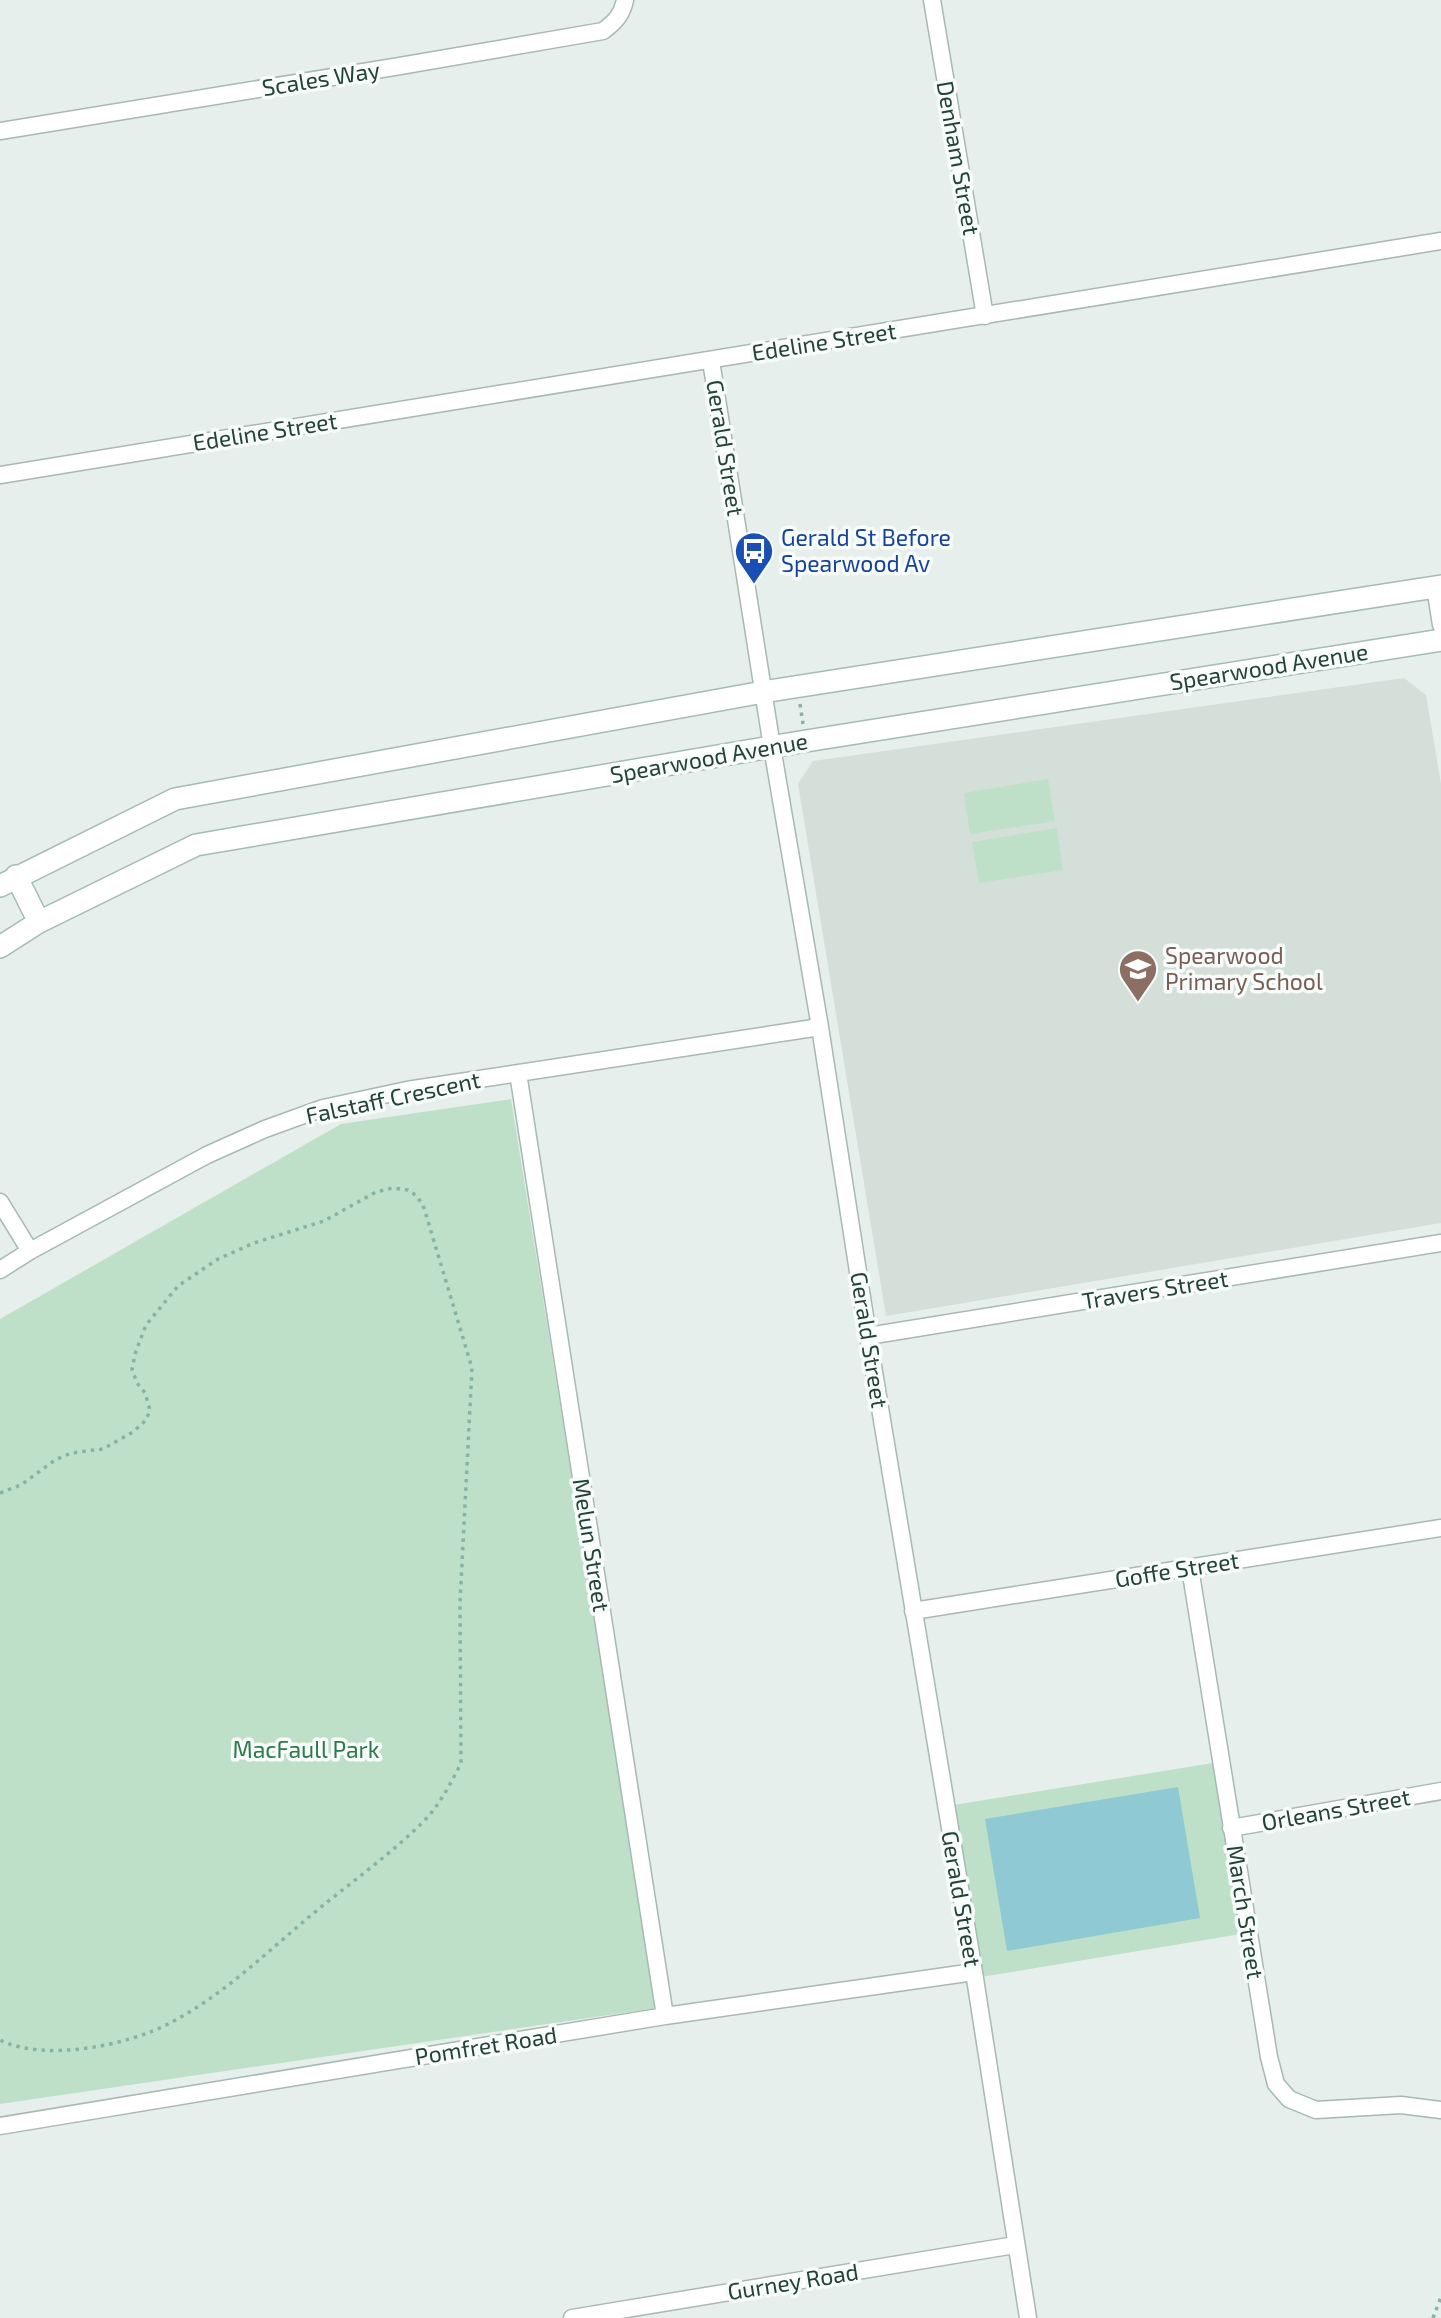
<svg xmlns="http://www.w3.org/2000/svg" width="1441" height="2318" viewBox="0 0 1441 2318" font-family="'Exo 2',sans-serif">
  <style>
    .built { fill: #d4dfda }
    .green { fill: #bfe0c8 }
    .water { fill: #8ec9d4 }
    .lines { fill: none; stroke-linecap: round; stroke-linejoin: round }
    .minor-casing { stroke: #a8b8b2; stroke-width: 19 }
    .secondary-casing { stroke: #a4bbb3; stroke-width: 24 }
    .path { stroke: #86b3a5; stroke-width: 3.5; stroke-dasharray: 3.5 5; stroke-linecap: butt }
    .minor { stroke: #fff; stroke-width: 16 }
    .secondary { stroke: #fff; stroke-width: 21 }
    .labels { text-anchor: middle; stroke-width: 7; stroke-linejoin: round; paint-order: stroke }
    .street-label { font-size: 23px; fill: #24423a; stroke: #f7fbf9 }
    .transit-label { font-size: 23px; fill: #164399; stroke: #f7fbf9; text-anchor: start }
    .education-label { font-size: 23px; fill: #785e54; stroke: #f7fbf9; text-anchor: start }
    .park-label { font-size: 23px; fill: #2d7a4b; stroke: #f7fbf9 }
  </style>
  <rect width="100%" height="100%" fill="#e6efeb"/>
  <path class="built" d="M 1404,678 L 1426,695 L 1441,784 L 1441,1223 L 886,1316 L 798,784 L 813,761 Z"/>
  <path class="green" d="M 1048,779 L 1055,821 L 970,834 L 964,793 Z
    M 1057,828 L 1063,870 L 979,883 L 972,842 Z
    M 511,1099 L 657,2008 L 0,2104 L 0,1319 L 341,1124 Z
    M 1213,1763 L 1241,1934 L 981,1977 L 954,1805 Z"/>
  <path class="water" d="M 1178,1787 L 1200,1918 L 1007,1951 L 985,1819 Z"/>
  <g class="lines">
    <g class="minor-casing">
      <path id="minor" d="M 932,0 L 985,316
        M 0,131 L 394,67 L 603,31 C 615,22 622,15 625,0
        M 711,361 L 772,747 L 820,1027 L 868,1336 L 974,1972 L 1028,2318
        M 0,475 L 1441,241
        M 1435,587 L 1441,625
        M 518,1073 L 665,2016
        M 0,1202 L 30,1251
        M 0,1270 L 30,1251 L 207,1155 L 265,1129 L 323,1108 L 407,1090 L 820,1027
        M 868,1336 L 1441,1243
        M 1190,1568 L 1269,2057 L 1276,2084 L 1289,2099 L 1316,2110 L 1401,2105 L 1441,2110
        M 913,1611 L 1441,1528
        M 1231,1828 L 1441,1791
        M 0,2126 L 665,2016 L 974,1972
        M 572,2318 L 1015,2245"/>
    </g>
    <g class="secondary-casing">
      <path id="secondary" d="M 16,876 L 39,922
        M 0,886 L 175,799 L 763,692 L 1441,586
        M 0,947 L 39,922 L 196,845 L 806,741 L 1441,640"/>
    </g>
    <path class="path" d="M 800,704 L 803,724
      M 0,1493 L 21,1485 L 55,1460 L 71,1453 L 103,1449 L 133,1432 L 146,1420 L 150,1410 L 145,1393 L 137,1383 L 132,1369 L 136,1351 L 146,1325 L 178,1286 L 218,1259 L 254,1243 L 324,1221 L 376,1192 L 393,1188 L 408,1190 L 417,1196 L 424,1208 L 472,1368 L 460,1603 L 461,1763 C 450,1785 438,1808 420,1825 C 386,1858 346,1886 309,1917 C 265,1954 222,1996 170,2023 C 127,2046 44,2062 0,2040
      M 1433,2318 L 1441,2297"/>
    <use href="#minor" class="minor"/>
    <use href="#secondary" class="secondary"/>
  </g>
  <defs>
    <g id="bus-pin" transform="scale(2.0125)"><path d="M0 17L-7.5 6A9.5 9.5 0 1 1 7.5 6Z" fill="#1a4fb4" stroke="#f7fbf9"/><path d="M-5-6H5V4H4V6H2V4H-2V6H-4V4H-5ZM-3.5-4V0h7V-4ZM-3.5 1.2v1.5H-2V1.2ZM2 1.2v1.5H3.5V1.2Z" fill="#fff"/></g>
    <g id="school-pin" transform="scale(2.0125)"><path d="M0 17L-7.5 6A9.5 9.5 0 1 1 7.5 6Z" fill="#8d6e63" stroke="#f7fbf9"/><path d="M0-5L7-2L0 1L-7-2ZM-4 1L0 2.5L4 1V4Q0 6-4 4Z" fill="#fff"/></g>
  </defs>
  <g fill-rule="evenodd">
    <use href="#bus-pin" x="754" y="551"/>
    <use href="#school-pin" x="1138" y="969"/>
  </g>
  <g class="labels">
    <g class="street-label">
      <text transform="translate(321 79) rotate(-9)" y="8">Scales Way</text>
      <text transform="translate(958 158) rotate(80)" y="8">Denham Street</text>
      <text transform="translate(824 342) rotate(-9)" y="8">Edeline Street</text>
      <text transform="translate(265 432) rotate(-9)" y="8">Edeline Street</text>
      <text transform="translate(725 448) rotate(81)" y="8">Gerald Street</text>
      <text transform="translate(1269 667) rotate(-9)" y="8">Spearwood Avenue</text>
      <text transform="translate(709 758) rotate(-10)" y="8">Spearwood Avenue</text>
      <text transform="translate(393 1098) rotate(-12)" y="8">Falstaff Crescent</text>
      <text transform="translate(1155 1290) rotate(-9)" y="8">Travers Street</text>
      <text transform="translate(869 1340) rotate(81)" y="8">Gerald Street</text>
      <text transform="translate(591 1545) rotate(81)" y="8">Melun Street</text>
      <text transform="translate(1177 1570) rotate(-9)" y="8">Goffe Street</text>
      <text transform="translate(1336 1810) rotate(-10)" y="8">Orleans Street</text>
      <text transform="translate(961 1899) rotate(80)" y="8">Gerald Street</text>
      <text transform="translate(1245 1912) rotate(81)" y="8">March Street</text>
      <text transform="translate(486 2046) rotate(-9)" y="8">Pomfret Road</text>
      <text transform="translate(793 2282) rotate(-9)" y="8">Gurney Road</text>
    </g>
    <g class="transit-label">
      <text x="781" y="546">Gerald St Before<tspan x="781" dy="26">Spearwood Av</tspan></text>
    </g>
    <g class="education-label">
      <text x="1165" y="964">Spearwood<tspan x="1165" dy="26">Primary School</tspan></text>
    </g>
    <g class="park-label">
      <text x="306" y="1758">MacFaull Park</text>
    </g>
  </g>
</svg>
